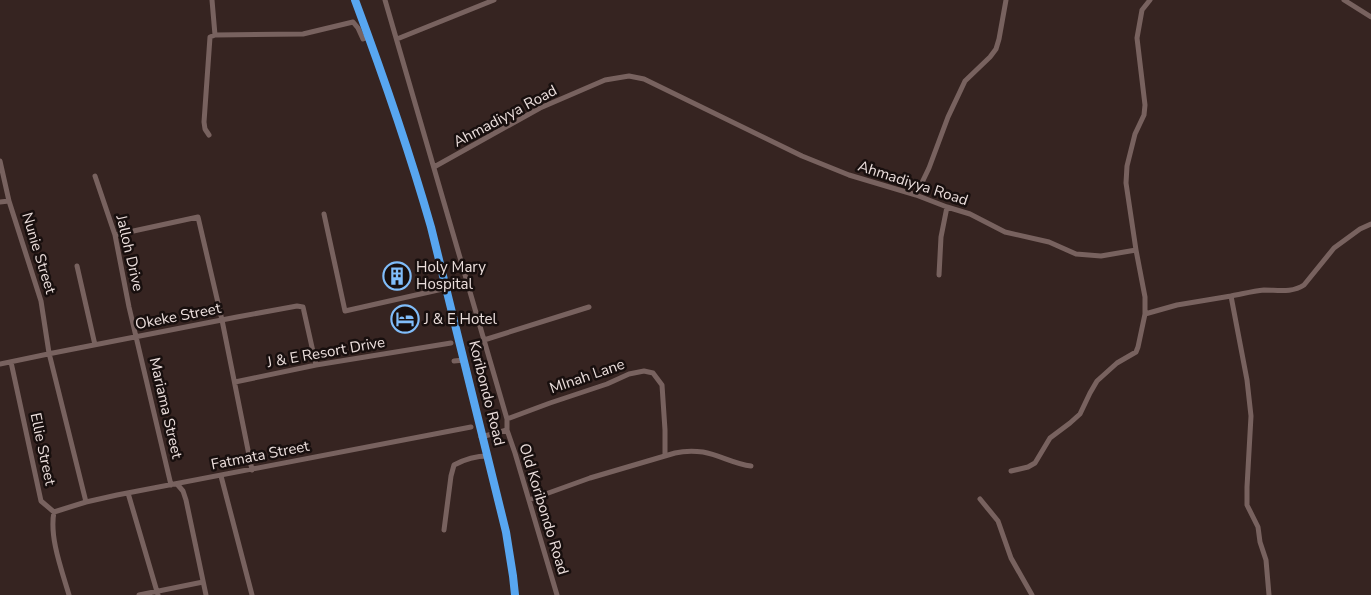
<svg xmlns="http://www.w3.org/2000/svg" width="1371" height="595" viewBox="0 0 1371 595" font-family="'Nunito Sans',sans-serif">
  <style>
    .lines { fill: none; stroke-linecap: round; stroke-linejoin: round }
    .minor { stroke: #78625f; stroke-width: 5 }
    .highway { stroke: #58a6f0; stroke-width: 8 }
    .labels { text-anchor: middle; stroke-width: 5; stroke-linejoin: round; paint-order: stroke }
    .street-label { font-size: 15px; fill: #ebdedc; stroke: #180f0e }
    .poi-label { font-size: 15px; fill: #ebdedc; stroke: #180f0e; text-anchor: start }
  </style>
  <rect width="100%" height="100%" fill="#362421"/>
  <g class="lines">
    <path class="minor" d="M 212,0 L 215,35
      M 385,0 L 507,419 L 507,430 L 481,437
      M 1344,0 L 1371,17
      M 397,39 L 494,0
      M 209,135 L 205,129 L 204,122 L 210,37 L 215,35 L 303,34 L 353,22 L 358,28 L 363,39 L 369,37
      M 0,161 L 9,201 L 41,301 L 49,353 L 86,502
      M 434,167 L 540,108 L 605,80 L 629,76 L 644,79 L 802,156 L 849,175 L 916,195 L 947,207 L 970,214 L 1005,232 L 1049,242 L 1076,254 L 1101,256 L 1136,250 L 1145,297 L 1145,314 L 1138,347 L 1136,352 L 1117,363 L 1097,381 L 1090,393 L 1080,414 L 1070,423 L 1050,438 L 1035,463 L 1028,467 L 1011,471
      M 95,176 L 115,235 L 129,307 L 171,485
      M 916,195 L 929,168 L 948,117 L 965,81 L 990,57 L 996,49 L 999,39 L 1006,0
      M 0,202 L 9,201
      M 324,214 L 345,311 L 447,288
      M 115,235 L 198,217 L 222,320 L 252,470
      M 1136,250 L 1126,183 L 1127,166 L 1135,134 L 1144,115 L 1145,105 L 1137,38 L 1142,10 L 1150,0
      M 77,266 L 95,345
      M 939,275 L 941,237 L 947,207
      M 1231,296 C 1242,294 1253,291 1264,290 C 1278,290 1292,293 1304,285 L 1334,248 L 1360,229 L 1371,224
      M 1145,314 L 1177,305 L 1231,296 L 1247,380 L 1251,416 L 1247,487 L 1247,505 L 1258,527 L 1260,542 L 1266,560 L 1269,595
      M 484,340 L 589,307
      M 454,361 L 464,360
      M 11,362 L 41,501 L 54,512 C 49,537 62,571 69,595
      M 0,364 L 53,353 L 237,317 L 297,306 L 303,307 L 316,365
      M 235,382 L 316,365 L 451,343
      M 507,419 L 550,403 L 607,384 L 629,374 L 644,371 L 653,373 L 662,385 L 665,430 L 665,454
      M 507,430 L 515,453 L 557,595
      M 221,476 L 252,595
      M 177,484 L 183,491 L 186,500 L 206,595
      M 128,493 L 158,595
      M 980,499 L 998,521 L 1011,558 L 1032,595
      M 529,500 L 590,478 L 675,453 C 684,451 694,451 703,452 C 720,455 734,464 751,466
      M 54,512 L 86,502 L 117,495 L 471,427
      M 444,530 L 451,476 L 454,465 C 465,459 476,456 488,456
      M 139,595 L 203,582"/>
    <path class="highway" d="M 355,0 C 383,75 409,150 431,227 L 506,532 L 513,576 L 515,595"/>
  </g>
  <defs>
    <g id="building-ring" transform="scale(1.4375)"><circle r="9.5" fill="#180f0e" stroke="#80bdfa" stroke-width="1.5"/><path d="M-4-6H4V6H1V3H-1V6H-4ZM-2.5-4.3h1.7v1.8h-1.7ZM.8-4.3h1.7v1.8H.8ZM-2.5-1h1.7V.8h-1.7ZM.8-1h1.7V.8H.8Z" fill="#80bdfa"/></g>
    <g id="hotel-ring" transform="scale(1.4375)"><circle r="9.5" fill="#180f0e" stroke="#80bdfa" stroke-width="1.5"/><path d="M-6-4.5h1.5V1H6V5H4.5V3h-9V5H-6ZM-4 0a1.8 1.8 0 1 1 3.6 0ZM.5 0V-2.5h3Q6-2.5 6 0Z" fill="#80bdfa"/></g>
  </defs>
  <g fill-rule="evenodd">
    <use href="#building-ring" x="397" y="276"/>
    <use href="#hotel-ring" x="405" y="319"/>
  </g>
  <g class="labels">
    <g class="street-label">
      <text transform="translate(505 116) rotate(-28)" y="5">Ahmadiyya Road</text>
      <text transform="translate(913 183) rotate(18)" y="5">Ahmadiyya Road</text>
      <text transform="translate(39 253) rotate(73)" y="5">Nunie Street</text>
      <text transform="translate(130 253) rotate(77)" y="5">Jalloh Drive</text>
      <text transform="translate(178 316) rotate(-11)" y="5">Okeke Street</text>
      <text transform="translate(326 352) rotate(-10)" y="5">J &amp; E Resort Drive</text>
      <text transform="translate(587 376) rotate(-19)" y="5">MInah Lane</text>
      <text transform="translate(487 393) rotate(76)" y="5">Koribondo Road</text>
      <text transform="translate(166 408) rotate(77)" y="5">Mariama Street</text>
      <text transform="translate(43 449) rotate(78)" y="5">Ellie Street</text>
      <text transform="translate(260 455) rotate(-11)" y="5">Fatmata Street</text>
      <text transform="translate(544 509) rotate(73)" y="5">Old Koribondo Road</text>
    </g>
    <g class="poi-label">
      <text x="416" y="272">Holy Mary<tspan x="416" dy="17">Hospital</tspan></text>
      <text x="424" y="324">J &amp; E Hotel</text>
    </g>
  </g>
</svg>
